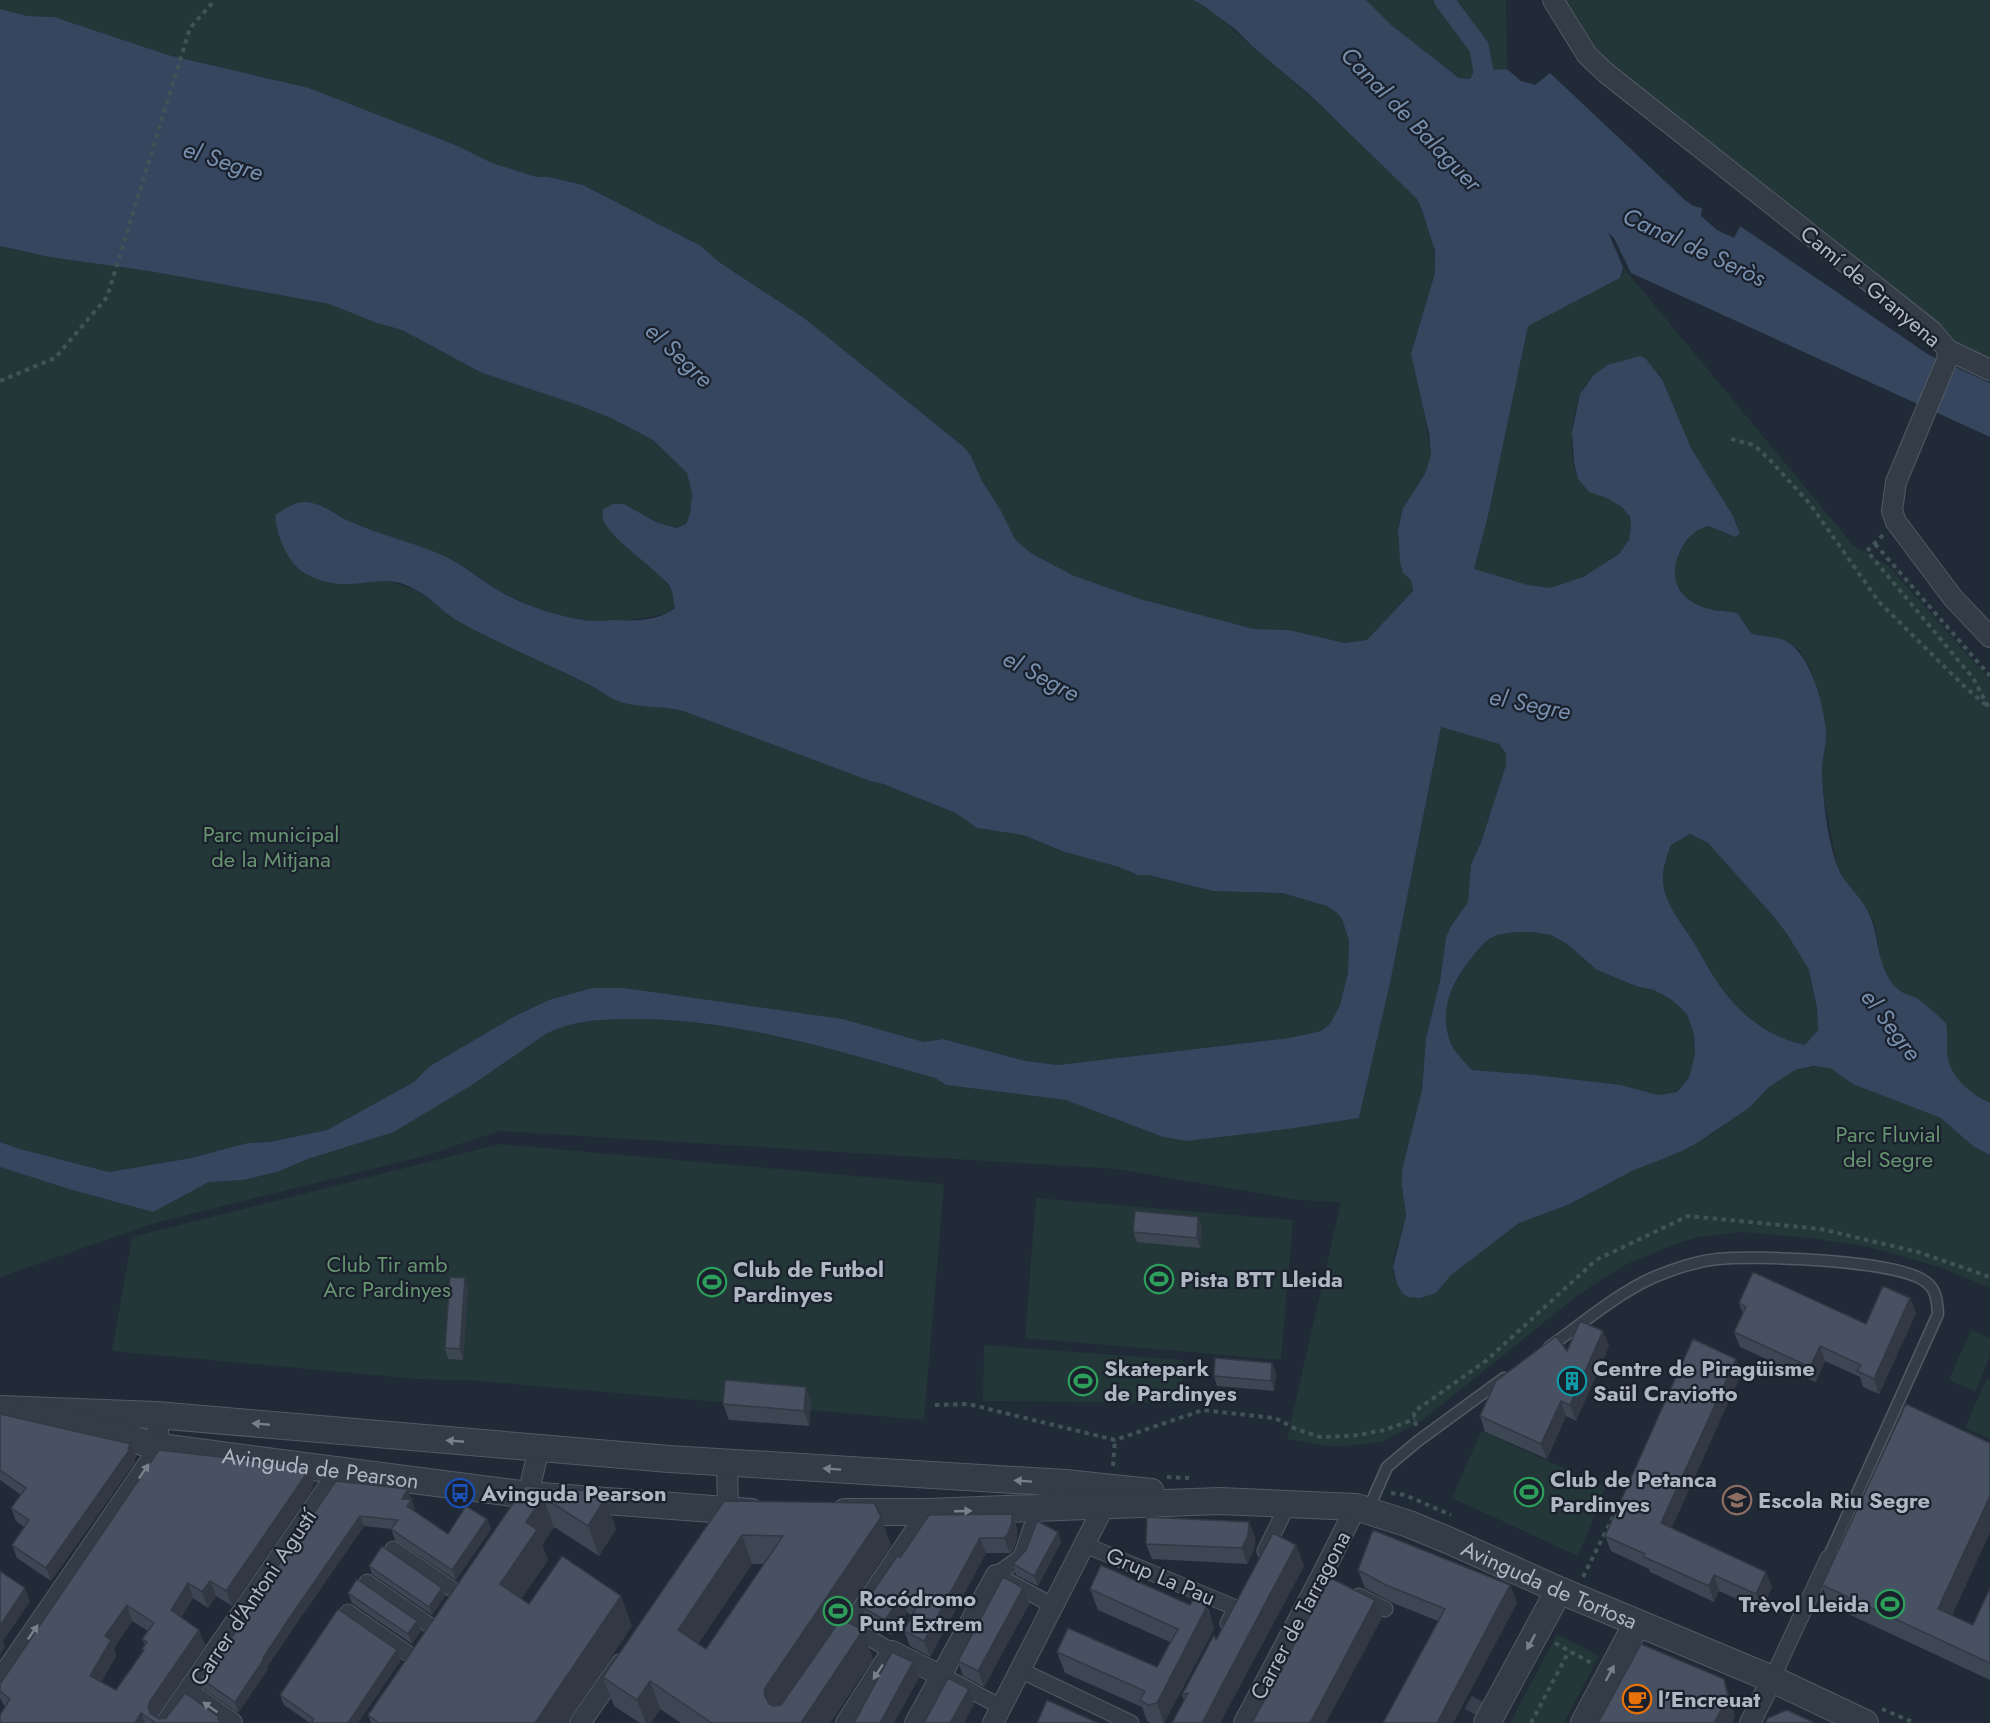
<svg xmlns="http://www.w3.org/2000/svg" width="1990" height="1723" viewBox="0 0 1990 1723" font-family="Jost,sans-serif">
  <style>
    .green { fill: #233638 }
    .water { fill: #35465e; fill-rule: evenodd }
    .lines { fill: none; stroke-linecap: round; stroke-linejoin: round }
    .canal { stroke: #35465e; stroke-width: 20 }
    .pedestrian-tunnel { stroke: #363f4c; stroke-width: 15; stroke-dasharray: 15 8; stroke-linecap: butt }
    .service-casing { stroke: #525a65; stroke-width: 13 }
    .pedestrian-casing { stroke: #525a65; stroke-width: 17 }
    .minor-casing { stroke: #525a65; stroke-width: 22 }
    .tertiary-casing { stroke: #525a65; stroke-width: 28 }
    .path { stroke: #405356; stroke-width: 4; stroke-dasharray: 4.5 4.5; stroke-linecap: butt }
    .service { stroke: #343c48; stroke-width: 10 }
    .pedestrian { stroke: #343c48; stroke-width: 15 }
    .minor { stroke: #343c48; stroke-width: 20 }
    .tertiary { stroke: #343c48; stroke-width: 26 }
    .wall { fill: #3d4653; fill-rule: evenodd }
    .shaded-wall { fill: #323944 }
    .building { fill: #475161; stroke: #323944; stroke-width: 1.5; fill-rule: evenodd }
    .oneway { fill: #78808c }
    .labels { text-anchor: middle; stroke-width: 4.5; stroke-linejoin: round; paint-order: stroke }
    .street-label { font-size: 22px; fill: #afb7c4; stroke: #1a212c }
    .park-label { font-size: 22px; fill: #679471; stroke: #1a212c }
    .poi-label { font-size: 22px; font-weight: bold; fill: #afb7c4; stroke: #1a212c; text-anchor: start }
    .water-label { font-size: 24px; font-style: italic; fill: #778eac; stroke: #1a212c }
  </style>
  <rect width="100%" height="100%" fill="#212a37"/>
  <path class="green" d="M 0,0 L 1193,0 C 1217,12 1234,31 1254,48 C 1312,95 1364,147 1417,199 L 1433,241 L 1435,263 L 1435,273 L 1414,344 L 1431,455 L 1425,474 L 1408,500 L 1400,519 L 1398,530 L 1400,562 L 1403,573 L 1411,580 L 1413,591 L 1367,640 L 1345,643 L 1289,630 L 1254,629 L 1140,599 L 1072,575 L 1031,553 L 1015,539 L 1000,509 L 982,481 L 971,456 L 964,447 L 804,318 L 719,262 L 701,246 L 583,185 L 549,177 L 537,177 L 492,163 L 458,146 L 309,88 L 168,55 L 54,17 L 27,16 L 0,9 Z
    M 1366,0 L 1506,0 L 1507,69 L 1474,71 L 1470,79 L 1459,78 L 1390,24 Z
    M 1552,0 L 1990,0 L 1990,359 L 1955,342 L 1609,68 Z
    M 0,246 L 49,257 L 149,271 L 329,304 L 377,323 L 402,330 L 482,373 L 581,406 L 611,418 L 653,440 L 687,473 L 692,494 L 690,514 L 686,524 L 676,528 L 656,522 L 624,504 L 609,528 L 626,546 L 653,568 L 670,587 L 675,607 L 667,614 L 624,621 L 600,621 L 567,618 L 534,607 L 500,592 L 468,569 L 447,557 L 369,529 L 349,521 L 337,514 L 293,504 L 275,515 L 285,547 L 295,566 L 305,574 L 315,577 L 361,583 L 383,579 L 416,590 L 457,620 L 594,686 C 606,695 623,703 639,705 C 654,707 668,707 683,711 L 870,781 L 883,784 L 956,813 L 977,828 L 1023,835 L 1065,852 L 1119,867 L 1138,875 L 1149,875 L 1213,891 L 1282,893 L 1327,906 L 1336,912 L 1342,919 L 1349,941 L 1348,973 L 1340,1005 L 1330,1024 L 1321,1031 L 1289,1038 L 1058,1065 L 1026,1061 L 943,1039 L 924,1042 L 843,1019 L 624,988 L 592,988 L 549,1000 L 517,1015 L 430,1066 L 414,1082 L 327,1130 L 270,1142 L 248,1143 L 191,1158 L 109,1172 L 20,1149 L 0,1142 Z
    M 1623,267 L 1853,545 L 1889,566 L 1990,680 L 1990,1288 L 1942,1268 L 1869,1247 L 1810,1238 L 1741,1232 L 1698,1237 L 1673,1245 L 1623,1266 L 1578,1295 L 1423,1420 L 1382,1442 L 1334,1447 L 1287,1439 L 1341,1202 L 1299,1200 L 1117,1169 L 499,1131 L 424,1156 L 155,1223 L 0,1277 L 0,1167 L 72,1190 L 153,1212 L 209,1182 L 243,1180 L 277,1172 L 308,1159 L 394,1132 L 472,1085 L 546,1034 C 573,1020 604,1019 635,1019 C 737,1019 837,1051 935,1078 L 946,1085 L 1066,1100 L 1163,1137 L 1185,1141 L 1288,1129 L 1359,1118 L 1390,983 L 1441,727 L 1499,744 L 1506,754 L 1506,765 L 1481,841 L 1471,863 L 1468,902 L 1451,926 L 1446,937 L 1440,981 L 1426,1038 L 1422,1090 L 1402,1170 L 1402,1186 L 1406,1216 L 1393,1261 L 1393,1273 L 1397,1284 L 1442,1284 L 1456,1270 L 1519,1223 L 1569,1205 L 1633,1170 L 1680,1152 L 1710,1135 L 1749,1108 L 1769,1087 L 1784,1076 L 1795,1070 L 1819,1066 L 1881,961 L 1875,926 L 1870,915 L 1846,882 L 1837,865 L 1824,798 L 1822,768 L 1826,732 L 1811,670 L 1799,650 L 1789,643 L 1784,640 L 1751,633 L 1738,614 C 1729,610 1719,612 1710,609 C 1682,602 1667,582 1679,554 C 1684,540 1695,529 1709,526 L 1735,537 L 1740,534 L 1736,522 L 1691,448 L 1660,374 L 1630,359 C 1610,365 1602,366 1587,383 C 1572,400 1566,460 1579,480 C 1591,499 1621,495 1629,517 C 1640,546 1611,559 1592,571 C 1579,579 1561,589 1545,588 C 1522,586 1497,576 1474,570 L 1488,516 L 1528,325 L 1620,278 Z
    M 1690,834 L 1708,843 L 1774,917 L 1787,934 L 1809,970 L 1817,1008 L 1818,1030 L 1805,1045 C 1764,1036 1734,1010 1712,974 C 1705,963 1699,950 1691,938 C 1680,921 1664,902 1663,881 C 1662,869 1667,856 1671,845 Z
    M 1532,932 L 1551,935 L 1567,944 L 1597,970 L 1636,986 L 1654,990 L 1672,1000 L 1687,1014 L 1694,1035 L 1695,1054 L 1689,1078 L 1676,1092 L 1658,1095 L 1621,1085 L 1536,1075 L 1472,1070 C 1465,1062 1453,1051 1450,1041 C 1438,1009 1454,979 1474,955 C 1479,948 1487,939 1495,936 C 1506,932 1520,932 1532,932 Z
    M 500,1144 L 944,1184 L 924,1420 L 480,1381 L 417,1379 L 112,1351 L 132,1237 Z
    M 1036,1198 L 1293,1220 L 1281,1360 L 1025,1338 Z
    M 1971,1330 L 1990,1338 L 1990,1356 L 1975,1392 L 1949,1380 Z
    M 984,1345 L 1183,1360 L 1182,1403 L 983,1401 Z
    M 1987,1378 L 1990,1379 L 1990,1439 L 1965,1428 Z
    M 1481,1431 L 1606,1487 L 1578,1556 L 1452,1498 Z
    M 1557,1634 L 1599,1656 L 1564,1723 L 1510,1723 Z"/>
  <path class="water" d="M 1193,0 L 1366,0 L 1390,24 L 1459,78 L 1470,79 L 1474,71 L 1507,69 L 1521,81 L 1535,85 L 1550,73 L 1685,200 L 1693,206 L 1702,208 L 1701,216 L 1717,230 L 1734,238 L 1740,226 L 1929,355 L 1990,383 L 1990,437 L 1631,273 L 1614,238 L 1608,232 L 1623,267 L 1620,278 L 1528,326 L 1488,516 L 1474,569 L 1528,585 L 1550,588 L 1583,577 L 1619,554 L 1629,540 L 1631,528 L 1630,517 L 1622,507 L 1607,498 L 1589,492 L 1578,479 L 1574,463 L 1572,432 L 1580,394 L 1593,376 L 1607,365 L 1640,356 L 1645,358 L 1662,379 L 1691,448 L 1733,516 L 1740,534 L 1735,537 L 1709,526 C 1695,529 1684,540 1679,554 C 1667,582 1682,602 1710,609 C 1719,612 1729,610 1738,614 L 1751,633 C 1762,637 1776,636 1786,641 C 1811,654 1825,708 1826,734 C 1826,747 1822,759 1822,771 C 1823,799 1827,838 1837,865 C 1843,883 1859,894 1867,910 C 1878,929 1876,951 1885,971 C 1889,980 1897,991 1906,994 C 1910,996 1914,996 1918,999 C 1928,1006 1937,1015 1946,1023 C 1948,1033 1947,1042 1947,1051 C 1948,1076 1969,1093 1990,1103 L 1990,1155 L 1973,1146 L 1941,1118 L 1853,1084 L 1830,1068 L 1813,1066 L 1795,1070 L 1769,1087 L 1749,1108 L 1697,1143 L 1680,1152 L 1632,1171 L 1568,1205 L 1519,1223 L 1451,1275 L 1436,1293 L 1420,1298 L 1408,1297 L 1403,1294 L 1397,1284 L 1393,1267 L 1406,1216 L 1402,1186 L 1402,1170 L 1422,1090 L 1426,1038 L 1440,981 L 1446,937 L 1451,926 L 1468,902 L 1471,864 L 1481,842 L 1506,765 L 1506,754 L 1499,744 L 1441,727 L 1390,983 L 1359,1118 L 1288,1129 L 1186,1141 L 1163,1137 L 1066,1100 L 946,1085 L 935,1078 C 837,1051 737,1019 635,1019 C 604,1019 573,1020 546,1034 L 472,1085 L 394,1132 L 308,1159 L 277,1172 L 243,1180 L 209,1182 L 153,1212 L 72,1190 L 0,1167 L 0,1142 L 20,1149 L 109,1172 L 191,1158 L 248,1143 L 270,1142 L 327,1130 L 414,1082 L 430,1066 L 517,1015 L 549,1000 L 592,988 L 624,988 L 843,1019 L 924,1042 L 943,1039 L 1026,1061 L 1058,1065 L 1289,1038 L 1321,1031 L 1330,1024 L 1340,1005 L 1348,973 L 1349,941 L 1342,919 L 1336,912 L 1327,906 L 1282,893 L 1213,891 L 1149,875 L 1138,875 L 1119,867 L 1065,852 L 1023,835 L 977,828 L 956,813 L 883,784 L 870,781 L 683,711 C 661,705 637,709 615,700 C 607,696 600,690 592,686 C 548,663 500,645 456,620 C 442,611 431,598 416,590 C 390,575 376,583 350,584 C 335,585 319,581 306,574 C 287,564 277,535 275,515 C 284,510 293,502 304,502 C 321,502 335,515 349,521 C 380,535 413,542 444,556 C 465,565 481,581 501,592 C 525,606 572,622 601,621 C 605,621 610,620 614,620 C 634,621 659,621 675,608 C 673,601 673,591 669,585 C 656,569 606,535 603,519 C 602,516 603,512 603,509 L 613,504 L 624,504 L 656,522 L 676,528 L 686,524 L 690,514 L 692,494 L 687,473 L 653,440 L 611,418 L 581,406 L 482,373 L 402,330 L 377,323 L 329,304 L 149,271 L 49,257 L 0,246 L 0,9 L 27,16 L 54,17 L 168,55 L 309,88 L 458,146 L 492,163 L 537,177 L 549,177 L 583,185 L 701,246 L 719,262 L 804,318 L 964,447 L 971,456 L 982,481 L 1000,509 L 1015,539 L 1031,553 L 1072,575 L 1140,599 L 1254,629 L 1289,630 L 1345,643 L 1367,640 L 1413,591 L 1411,580 L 1403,573 L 1400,562 L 1398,530 L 1403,508 L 1425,474 L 1431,455 L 1429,433 L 1411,354 L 1435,273 L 1435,251 L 1422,210 L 1417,199 L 1310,95 L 1252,46 L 1235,29 L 1204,6 ZM 1690,834 L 1708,843 L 1774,917 L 1787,934 L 1809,970 L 1817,1008 L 1818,1030 L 1805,1045 C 1764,1036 1734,1010 1712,974 C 1705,963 1699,950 1691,938 C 1680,921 1664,902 1663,881 C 1662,869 1667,856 1671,845 ZM 1532,932 L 1551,935 L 1567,944 L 1597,970 L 1636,986 L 1654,990 L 1672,1000 L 1687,1014 L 1694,1035 L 1695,1054 L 1689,1078 L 1677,1092 L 1658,1095 L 1621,1085 L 1536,1075 L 1472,1070 C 1465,1062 1453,1051 1450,1041 C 1438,1009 1454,978 1474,955 C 1479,948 1487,939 1495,936 C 1506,932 1520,932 1532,932 Z"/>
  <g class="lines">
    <path class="canal" d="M 1444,0 L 1479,47 L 1488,96"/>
    <path class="pedestrian-tunnel" d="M 1448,1691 L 1491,1715"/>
    <g class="service-casing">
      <path id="service" d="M 1549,1347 C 1582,1324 1615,1295 1652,1278 C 1671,1270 1697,1261 1718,1259 C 1756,1255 1899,1260 1926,1282 C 1937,1290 1937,1302 1938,1314 L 1828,1558
        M 1368,1510 L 1387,1467 L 1418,1441 L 1504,1378"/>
    </g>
    <g class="pedestrian-casing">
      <path id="pedestrian" d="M 1038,1508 L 1021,1557 L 996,1575 L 1054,1606
        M 1085,1545 L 1236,1608 L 1228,1623
        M 393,1549 L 461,1595
        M 1265,1551 L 1288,1504
        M 367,1582 L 438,1631
        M 1359,1596 L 1385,1609
        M 348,1612 L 419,1661
        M 850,1627 L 892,1651
        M 1020,1670 L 1131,1723
        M 1772,1679 L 1828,1558
        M 951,1680 L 1001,1707"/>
    </g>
    <g class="minor-casing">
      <path id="minor" d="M 1553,0 L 1587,55 L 1606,73 L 1932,331 L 1948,350 L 1947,360 L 1896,482 L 1892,511 L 1896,522 L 1953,598 L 1990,637
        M 1948,350 L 1990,370
        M 521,1505 L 528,1495 L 539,1448
        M 720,1521 L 728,1511 L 727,1462
        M 837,1647 L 928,1512
        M 0,1680 L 160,1447 L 156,1415
        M 188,1692 L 232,1723
        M 166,1723 L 340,1470
        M 580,1723 L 621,1664
        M 846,1723 L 892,1651 L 940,1675
        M 915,1723 L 996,1575
        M 993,1723 L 1104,1506
        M 1244,1723 L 1321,1577 L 1356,1507
        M 1750,1723 L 1772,1679"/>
    </g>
    <g class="tertiary-casing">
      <g id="tertiary">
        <path d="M 0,1409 L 156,1415 L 669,1459 L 1065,1483 L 1151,1492"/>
        <path id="s1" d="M 27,1410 L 160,1447 L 528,1495 L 751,1512"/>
        <path id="s2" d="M 845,1512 L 928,1512 L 1219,1501 L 1356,1507 L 1409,1524 L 1450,1541 L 1559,1590 L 1772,1679 L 1865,1723"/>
        <path d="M 1487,1723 L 1559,1590"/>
        <path d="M 1584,1723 L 1637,1623"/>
      </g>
    </g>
    <path class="path" d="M 0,381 L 55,358 L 107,297 L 190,28 L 215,0
      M 1731,439 L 1754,445 L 1769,459 L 1810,504 L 1879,602 L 1966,688 L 1987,706
      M 1883,535 L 1867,551 L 1973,678 L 1990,710
      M 1875,544 L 1990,676
      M 935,1405 L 968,1404 L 1115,1440 L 1203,1410 L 1275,1418 L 1296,1429 L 1320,1437 L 1352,1436 L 1385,1430 L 1415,1419
      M 1416,1426 L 1414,1413 L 1418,1409 L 1487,1360 L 1596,1260 L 1688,1216 L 1821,1229 L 1918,1252 L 1990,1277
      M 1113,1466 L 1115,1440
      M 1167,1477 L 1189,1478
      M 1391,1493 L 1405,1495 L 1451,1515
      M 1583,1577 L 1620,1503
      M 1555,1643 L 1593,1664
      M 1882,1709 L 1915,1723
      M 1531,1723 L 1569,1651"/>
    <use href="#service" class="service"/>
    <use href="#pedestrian" class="pedestrian"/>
    <use href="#minor" class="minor"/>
    <use href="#tertiary" class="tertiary"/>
  </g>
  <path class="wall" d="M 1198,1217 L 1202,1228 L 1200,1248 L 1137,1242 L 1133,1232 Z
    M 465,1278 L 468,1288 L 463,1360 L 448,1359 L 445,1348 Z
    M 1910,1298 L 1916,1313 L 1879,1394 L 1863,1387 L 1860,1377 L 1825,1361 L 1816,1382 L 1740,1347 L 1734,1332 L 1743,1314 L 1739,1303 L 1866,1324 Z
    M 1609,1346 L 1576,1421 L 1566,1416 L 1547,1459 L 1485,1432 L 1480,1416 L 1567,1351 Z
    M 1736,1359 L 1741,1374 L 1671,1528 L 1766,1572 L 1772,1587 L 1761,1610 L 1719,1591 L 1714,1602 L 1650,1572 L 1649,1569 L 1611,1551 L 1605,1536 Z
    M 1272,1363 L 1276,1373 L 1274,1391 L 1217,1386 L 1214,1376 Z
    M 806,1387 L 811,1402 L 809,1426 L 729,1420 L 723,1404 Z
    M 0,1414 L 136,1457 L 134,1460 L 135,1462 L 51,1581 L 17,1558 L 12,1545 L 24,1527 L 16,1521 L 11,1508 L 21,1495 L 0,1480 Z
    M 1990,1443 L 1990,1532 L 1952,1615 L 1973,1625 L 1990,1588 L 1990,1680 L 1829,1605 L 1822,1585 Z
    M 308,1467 L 314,1482 L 312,1486 L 313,1488 L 232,1606 L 216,1596 L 208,1608 L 193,1598 L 181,1617 L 199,1630 L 205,1645 L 156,1717 L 159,1719 L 219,1717 L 221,1722 L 223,1723 L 0,1723 L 5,1707 L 3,1704 L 0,1698 L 0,1684 ZM 132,1621 L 148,1631 L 142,1639 L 145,1646 L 142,1649 L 143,1651 L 116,1690 L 101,1682 L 116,1656 L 114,1648 Z
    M 336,1481 L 411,1499 L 415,1509 L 414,1511 L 448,1534 L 487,1519 L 491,1529 L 456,1580 L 395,1540 L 391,1529 L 364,1526 L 294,1627 L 267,1667 L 268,1669 L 238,1713 L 204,1689 L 200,1678 L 223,1650 L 249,1612 L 248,1609 Z
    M 525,1486 L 605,1499 L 616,1529 L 599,1556 L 554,1527 L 542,1545 L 548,1560 L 521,1599 L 529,1604 L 632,1626 L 567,1723 L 371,1723 L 368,1715 Z
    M 724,1501 L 891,1545 L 842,1619 L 863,1630 L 873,1659 L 830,1723 L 681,1723 L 660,1709 L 651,1723 L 640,1723 L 614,1706 L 603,1677 ZM 752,1564 L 764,1564 L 706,1649 L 698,1644 Z
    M 1012,1514 L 1017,1529 L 1017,1538 L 1013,1551 L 1010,1553 L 986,1553 L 930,1657 L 910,1646 L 904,1631 L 912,1616 L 907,1612 L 891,1635 L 868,1622 L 862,1607 L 900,1558 Z
    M 1249,1522 L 1255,1538 L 1254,1550 L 1247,1564 L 1152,1559 L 1146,1544 Z
    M 1058,1532 L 1061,1542 L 1038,1586 L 1016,1575 L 1013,1564 Z
    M 1296,1545 L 1304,1566 L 1220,1723 L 1172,1723 L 1184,1700 L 1182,1695 L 1216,1640 Z
    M 369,1566 L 442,1588 L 445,1596 L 432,1615 L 372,1574 Z
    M 1358,1570 L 1510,1585 L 1517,1603 L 1453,1723 L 1383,1723 L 1438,1621 L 1393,1603 L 1365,1588 Z
    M 1023,1588 L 1029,1604 L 984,1687 L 963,1676 L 958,1661 Z
    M 1090,1589 L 1208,1608 L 1214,1629 L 1164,1723 L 1151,1723 L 1147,1721 L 1142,1707 L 1065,1673 L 1057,1652 L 1157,1667 L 1170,1642 L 1098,1610 Z
    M 348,1593 L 421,1631 L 412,1644 L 352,1603 Z
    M 401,1660 L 358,1723 L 310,1723 L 284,1705 L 280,1695 Z"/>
  <path class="shaded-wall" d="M 1198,1217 L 1202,1228 L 1200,1248 L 1197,1238 Z
    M 465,1278 L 468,1288 L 463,1360 L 460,1349 Z
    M 1910,1298 L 1916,1313 L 1879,1394 L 1874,1379 Z
    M 1603,1331 L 1609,1346 L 1576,1421 L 1570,1405 Z
    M 1820,1346 L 1825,1361 L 1816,1382 L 1810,1367 Z
    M 1736,1359 L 1741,1374 L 1667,1539 L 1661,1523 Z
    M 1272,1363 L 1276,1373 L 1274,1391 L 1271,1381 Z
    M 806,1387 L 811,1402 L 809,1426 L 804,1411 Z
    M 1561,1401 L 1566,1416 L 1547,1459 L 1541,1444 Z
    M 131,1444 L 136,1457 L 134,1460 L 135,1462 L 51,1581 L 46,1568 Z
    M 308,1467 L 314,1482 L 312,1486 L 313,1488 L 232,1606 L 226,1591 Z
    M 408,1489 L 415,1509 L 411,1517 L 402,1499 Z
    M 1990,1496 L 1990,1532 L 1945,1629 L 1938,1609 Z
    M 543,1497 L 554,1527 L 542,1545 L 548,1560 L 511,1614 L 500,1584 L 526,1522 Z
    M 605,1499 L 616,1529 L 599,1556 L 588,1526 Z
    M 1012,1514 L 1017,1529 L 1017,1538 L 1013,1551 L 1010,1553 L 1004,1538 Z
    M 360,1516 L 364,1526 L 294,1627 L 267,1667 L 268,1669 L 238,1713 L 235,1702 L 290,1617 Z
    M 881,1517 L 891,1545 L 776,1717 L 764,1694 L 765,1688 Z
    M 487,1519 L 491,1529 L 456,1580 L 452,1570 Z
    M 1249,1522 L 1255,1538 L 1254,1550 L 1247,1564 L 1242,1548 Z
    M 1058,1532 L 1061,1542 L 1038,1586 L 1034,1576 Z
    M 742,1535 L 752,1564 L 688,1658 L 678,1630 Z
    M 980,1538 L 986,1553 L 930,1657 L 924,1641 Z
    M 1296,1545 L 1304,1566 L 1220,1723 L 1202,1723 Z
    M 1766,1572 L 1772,1587 L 1761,1610 L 1756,1594 Z
    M 1714,1575 L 1719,1591 L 1714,1602 L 1709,1586 Z
    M 210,1581 L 216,1596 L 208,1608 L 202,1592 Z
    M 188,1583 L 193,1598 L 177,1625 L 171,1610 Z
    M 1510,1585 L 1517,1603 L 1453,1723 L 1437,1723 Z
    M 1200,1587 L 1214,1629 L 1164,1723 L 1157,1703 Z
    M 25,1588 L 30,1602 L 3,1641 L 5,1647 L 0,1655 L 0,1626 Z
    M 442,1588 L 445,1596 L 432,1615 L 429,1607 Z
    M 1023,1588 L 1029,1604 L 984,1687 L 978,1671 Z
    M 621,1596 L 632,1626 L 567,1723 L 535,1723 Z
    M 901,1597 L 907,1612 L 891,1635 L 885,1620 Z
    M 1375,1600 L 1382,1618 L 1326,1723 L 1310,1723 Z
    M 127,1605 L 132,1621 L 114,1648 L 116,1656 L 95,1691 L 90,1676 L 105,1636 Z
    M 417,1621 L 421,1631 L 412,1644 L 408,1634 Z
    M 199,1630 L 205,1645 L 156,1716 L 154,1723 L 148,1707 L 150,1701 Z
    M 863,1630 L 873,1659 L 830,1723 L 801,1723 Z
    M 397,1650 L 401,1660 L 358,1723 L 348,1723 Z
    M 913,1662 L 919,1678 L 894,1723 L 880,1723 Z
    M 1724,1679 L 1731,1699 L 1735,1717 L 1732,1723 L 1714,1723 Z
    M 650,1681 L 660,1709 L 651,1723 L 646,1723 L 637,1700 Z
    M 969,1689 L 974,1704 L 964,1723 L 950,1723 Z
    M 141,1713 L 145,1723 L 135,1723 Z"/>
  <path class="building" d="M 1135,1211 L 1198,1217 L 1197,1238 L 1133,1232 Z
    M 1753,1272 L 1866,1324 L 1883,1286 L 1910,1298 L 1874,1379 L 1857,1371 L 1861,1365 L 1820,1346 L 1810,1367 L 1734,1332 L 1746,1307 L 1739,1303 Z
    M 450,1277 L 465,1278 L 460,1349 L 445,1348 Z
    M 1580,1321 L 1603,1331 L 1570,1405 L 1561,1401 L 1541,1444 L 1480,1416 L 1496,1381 L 1556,1336 L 1567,1351 Z
    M 1693,1339 L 1736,1359 L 1661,1523 L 1766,1572 L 1756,1594 L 1714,1575 L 1709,1586 L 1644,1557 L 1645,1554 L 1605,1536 Z
    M 1215,1358 L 1272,1363 L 1271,1381 L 1214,1376 Z
    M 725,1380 L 806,1387 L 804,1411 L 723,1404 Z
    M 1906,1404 L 1990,1443 L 1990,1496 L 1938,1609 L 1973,1625 L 1990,1588 L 1990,1663 L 1822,1585 Z
    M 0,1414 L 131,1444 L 128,1448 L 130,1449 L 46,1568 L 12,1545 L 29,1520 L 11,1508 L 26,1488 L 0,1470 Z
    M 159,1450 L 308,1467 L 304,1473 L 307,1473 L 226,1591 L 210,1581 L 202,1592 L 188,1583 L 171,1610 L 199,1630 L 150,1701 L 148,1707 L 150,1713 L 159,1719 L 166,1718 L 185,1693 L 219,1717 L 218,1719 L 222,1723 L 156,1723 L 141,1713 L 135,1723 L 0,1723 L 0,1715 L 10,1699 L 0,1691 L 0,1684 ZM 127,1605 L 154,1623 L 142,1639 L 147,1642 L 142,1649 L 144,1650 L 116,1690 L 90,1676 L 111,1640 L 105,1636 Z
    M 336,1481 L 408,1489 L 402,1499 L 412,1499 L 407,1506 L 448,1534 L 466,1506 L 487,1519 L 452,1570 L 391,1529 L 398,1520 L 360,1516 L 290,1617 L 263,1658 L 264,1659 L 235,1702 L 200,1678 L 221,1649 L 223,1650 L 232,1637 L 250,1610 L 248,1609 Z
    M 525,1486 L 592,1491 L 605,1499 L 588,1526 L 543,1497 L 526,1522 L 537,1530 L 500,1584 L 529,1604 L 562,1556 L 621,1596 L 535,1723 L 379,1723 L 368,1715 Z
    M 724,1501 L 874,1503 L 881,1517 L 765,1688 L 764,1694 L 769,1704 L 774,1706 L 781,1705 L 841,1619 L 863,1630 L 801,1723 L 712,1723 L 650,1681 L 637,1700 L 603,1677 ZM 742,1535 L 783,1536 L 706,1649 L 678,1630 Z
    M 1012,1514 L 1012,1523 L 1007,1535 L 1004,1538 L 980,1538 L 924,1641 L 904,1631 L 917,1606 L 901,1597 L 885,1620 L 862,1607 L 898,1555 L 900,1558 L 929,1515 Z
    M 1147,1517 L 1249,1522 L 1248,1535 L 1242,1548 L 1146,1544 Z
    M 1037,1521 L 1058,1532 L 1034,1576 L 1013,1564 L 1026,1550 Z
    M 1373,1530 L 1510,1585 L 1437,1723 L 1383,1723 L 1445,1609 L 1386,1585 L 1358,1570 Z
    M 1273,1533 L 1296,1545 L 1202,1723 L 1172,1723 L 1188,1693 L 1182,1695 L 1214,1635 L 1216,1640 Z
    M 382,1546 L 442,1588 L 429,1607 L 369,1566 Z
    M 1101,1565 L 1190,1605 L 1200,1587 L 1206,1608 L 1157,1703 L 1148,1705 L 1140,1700 L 1145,1691 L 1057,1652 L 1068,1628 L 1157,1667 L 1178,1629 L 1090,1589 Z
    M 0,1571 L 25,1588 L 0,1626 Z
    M 1003,1577 L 1023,1588 L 978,1671 L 958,1661 Z
    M 1330,1578 L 1375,1600 L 1310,1723 L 1252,1723 Z
    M 357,1579 L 417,1621 L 408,1634 L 348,1593 Z
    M 338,1609 L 397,1650 L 348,1723 L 311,1723 L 314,1719 L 280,1695 Z
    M 1641,1644 L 1724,1679 L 1728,1697 L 1714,1723 L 1598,1723 Z
    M 892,1652 L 913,1662 L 880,1723 L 854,1723 Z
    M 948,1678 L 969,1689 L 950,1723 L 924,1723 Z
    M 1047,1700 L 1098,1723 L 1037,1723 Z
    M 1787,1710 L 1815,1723 L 1765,1723 L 1768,1718 Z"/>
  <defs><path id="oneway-solid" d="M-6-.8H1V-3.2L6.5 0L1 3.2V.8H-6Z" transform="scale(1.5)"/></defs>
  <g class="oneway">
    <use href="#oneway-solid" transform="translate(261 1424) rotate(-175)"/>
    <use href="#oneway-solid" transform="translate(455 1441) rotate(-175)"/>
    <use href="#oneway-solid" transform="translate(832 1469) rotate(-176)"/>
    <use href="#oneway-solid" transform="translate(144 1471) rotate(-56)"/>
    <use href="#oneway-solid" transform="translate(1023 1481) rotate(-176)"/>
    <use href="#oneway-solid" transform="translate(963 1511) rotate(-2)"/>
    <use href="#oneway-solid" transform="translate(33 1632) rotate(-55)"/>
    <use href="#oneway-solid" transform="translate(1531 1642) rotate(118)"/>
    <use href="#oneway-solid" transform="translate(878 1672) rotate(123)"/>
    <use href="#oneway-solid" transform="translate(1610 1673) rotate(-62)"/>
    <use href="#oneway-solid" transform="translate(210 1707) rotate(-145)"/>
  </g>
  <defs>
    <g id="stadium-ring" transform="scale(1.5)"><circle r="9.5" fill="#1a212c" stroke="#2e9e5b" stroke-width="1.5"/><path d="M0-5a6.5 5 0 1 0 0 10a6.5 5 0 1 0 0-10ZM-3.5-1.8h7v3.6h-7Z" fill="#2e9e5b"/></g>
    <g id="building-ring" transform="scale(1.5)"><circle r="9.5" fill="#1a212c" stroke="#0f9aa8" stroke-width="1.5"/><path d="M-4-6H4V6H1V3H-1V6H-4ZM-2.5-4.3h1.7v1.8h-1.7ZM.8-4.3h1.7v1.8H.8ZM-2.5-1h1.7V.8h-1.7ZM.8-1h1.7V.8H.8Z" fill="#0f9aa8"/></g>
    <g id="bus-ring" transform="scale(1.5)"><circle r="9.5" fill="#1a212c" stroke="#1a4fb4" stroke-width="1.5"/><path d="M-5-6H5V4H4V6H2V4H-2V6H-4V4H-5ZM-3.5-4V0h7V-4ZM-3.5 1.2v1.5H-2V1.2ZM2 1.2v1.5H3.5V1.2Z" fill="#1a4fb4"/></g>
    <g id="school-ring" transform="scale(1.5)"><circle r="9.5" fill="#1a212c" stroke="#8d6e63" stroke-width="1.5"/><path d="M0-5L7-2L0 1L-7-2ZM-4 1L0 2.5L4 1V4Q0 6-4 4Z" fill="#8d6e63"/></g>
    <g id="cafe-ring" transform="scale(1.5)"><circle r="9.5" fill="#1a212c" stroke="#e8710a" stroke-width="1.5"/><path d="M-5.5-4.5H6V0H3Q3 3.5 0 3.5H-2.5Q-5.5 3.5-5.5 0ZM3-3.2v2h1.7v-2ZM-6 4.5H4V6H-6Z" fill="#e8710a"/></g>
  </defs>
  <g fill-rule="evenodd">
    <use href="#stadium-ring" x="1159" y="1279"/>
    <use href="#stadium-ring" x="712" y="1282"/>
    <use href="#stadium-ring" x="1083" y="1381"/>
    <use href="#building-ring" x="1572" y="1381"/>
    <use href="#stadium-ring" x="1529" y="1492"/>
    <use href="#bus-ring" x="460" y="1493"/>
    <use href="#school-ring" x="1737" y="1500"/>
    <use href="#stadium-ring" x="1890" y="1604"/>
    <use href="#stadium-ring" x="838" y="1611"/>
    <use href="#cafe-ring" x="1637" y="1699"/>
  </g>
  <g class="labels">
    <g class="street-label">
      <text transform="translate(1871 286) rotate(40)" y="8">Camí de Granyena</text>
      <text dy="8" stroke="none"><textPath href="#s1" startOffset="300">Avinguda de Pearson</textPath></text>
      <text transform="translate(1161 1576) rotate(23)" y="8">Grup La Pau</text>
      <text dy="8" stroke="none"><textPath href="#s2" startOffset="720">Avinguda de Tortosa</textPath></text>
      <text transform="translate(253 1597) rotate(-56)" y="8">Carrer d'Antoni Agustí</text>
      <text transform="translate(1300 1615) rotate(-62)" y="8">Carrer de Tarragona</text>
    </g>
    <g class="park-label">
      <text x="271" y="842">Parc municipal<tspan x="271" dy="25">de la Mitjana</tspan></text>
      <text x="1888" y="1142">Parc Fluvial<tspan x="1888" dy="25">del Segre</tspan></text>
      <text x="387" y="1272">Club Tir amb<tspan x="387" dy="25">Arc Pardinyes</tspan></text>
    </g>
    <g class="poi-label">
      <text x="733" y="1277">Club de Futbol<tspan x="733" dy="25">Pardinyes</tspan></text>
      <text x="1180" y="1287">Pista BTT Lleida</text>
      <text x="1104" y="1376">Skatepark<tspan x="1104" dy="25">de Pardinyes</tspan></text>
      <text x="1593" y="1376">Centre de Piragüisme<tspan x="1593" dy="25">Saül Craviotto</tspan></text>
      <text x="1550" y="1487">Club de Petanca<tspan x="1550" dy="25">Pardinyes</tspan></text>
      <text x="481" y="1501">Avinguda Pearson</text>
      <text x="1758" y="1508">Escola Riu Segre</text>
      <text x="859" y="1606">Rocódromo<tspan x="859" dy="25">Punt Extrem</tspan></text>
      <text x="1869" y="1612" text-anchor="end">Trèvol Lleida</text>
      <text x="1658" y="1707">l'Encreuat</text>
    </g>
    <g class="water-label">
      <text transform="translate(1411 119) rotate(46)" y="8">Canal de Balaguer</text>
      <text transform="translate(223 161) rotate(18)" y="8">el Segre</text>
      <text transform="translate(1694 247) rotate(25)" y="8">Canal de Seròs</text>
      <text transform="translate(679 355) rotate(43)" y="8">el Segre</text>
      <text transform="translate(1041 676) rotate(28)" y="8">el Segre</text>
      <text transform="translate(1530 704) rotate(11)" y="8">el Segre</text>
      <text transform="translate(1891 1025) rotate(53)" y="8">el Segre</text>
    </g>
  </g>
</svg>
